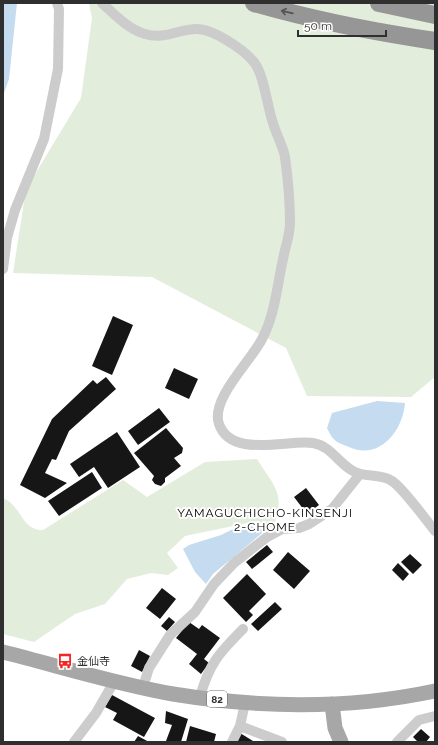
<svg xmlns="http://www.w3.org/2000/svg" width="438" height="745" viewBox="0 0 438 745" font-family="Raleway,'Noto Sans JP',sans-serif">
  <style>
    .green { fill: #e3eddb }
    .water { fill: #c5dbef }
    .building { fill: #161616 }
    .lines { fill: none; stroke-linecap: round; stroke-linejoin: round }
    .minor { stroke: #ccc; stroke-width: 10 }
    .primary { stroke: #a7a7a7; stroke-width: 15 }
    .motorway { stroke: #969696; stroke-width: 18 }
    .oneway { stroke: #535353 }
    .labels { text-anchor: middle; stroke-width: 4; stroke-linejoin: round; paint-order: stroke }
    .shield { fill: #fff; stroke: #6d6d6d; stroke-width: 1 }
    .shield-label { font-size: 10px; font-weight: bold; fill: #2f2f2f }
    .poi-label { font-size: 11px; fill: #2f2f2f; stroke: #fff; text-anchor: start }
    .neighbourhood-label { font-size: 12px; letter-spacing: 1px; fill: #000; stroke: #fff }
  </style>
  <rect width="100%" height="100%" fill="#fff"/>
  <path class="green" d="M 89,3 L 435,3 L 435,377 L 411,397 L 307,396 L 286,348 L 152,277 L 13,273 L 26,189 L 81,98 L 92,18 Z
    M 257,459 C 275,488 286,493 273,528 L 257,521 L 185,536 L 167,553 L 178,568 L 168,575 L 151,573 L 127,579 L 105,604 L 75,614 L 34,642 L 3,634 L 3,498 C 21,505 22,531 43,530 L 123,480 L 147,497 L 205,462 Z"/>
  <path class="water" d="M 3,3 L 17,3 L 9,79 L 3,96 Z
    M 377,401 L 405,403 C 403,431 379,461 349,447 C 336,442 333,441 327,428 L 332,413 Z
    M 257,526 L 264,529 L 261,534 L 213,574 L 206,584 L 195,572 L 183,549 L 189,545 L 221,535 L 235,528 Z"/>
  <path class="building" d="M 113,316 L 133,325 L 112,375 L 92,366 Z
    M 174,368 L 198,379 L 189,399 L 165,388 Z
    M 106,377 L 116,389 L 69,431 L 56,460 L 52,459 L 45,473 L 67,483 L 45,498 L 20,485 L 52,419 L 93,380 L 97,384 Z
    M 159,408 L 170,422 L 138,445 L 128,431 Z
    M 166,428 L 183,448 L 182,453 L 174,458 L 181,466 L 165,478 L 165,482 L 161,486 L 155,484 L 152,480 L 154,476 L 134,453 Z
    M 117,432 L 140,467 L 108,488 L 94,467 L 79,477 L 70,464 Z
    M 92,472 L 102,488 L 59,516 L 48,501 Z
    M 306,488 L 319,505 L 307,514 L 294,497 Z
    M 267,545 L 273,552 L 252,569 L 246,562 Z
    M 288,552 L 310,571 L 294,589 L 273,570 Z
    M 410,554 L 422,565 L 413,574 L 401,562 Z
    M 398,563 L 409,574 L 403,581 L 392,570 Z
    M 247,574 L 266,594 L 249,611 L 253,615 L 246,622 L 223,598 Z
    M 162,588 L 176,599 L 160,619 L 146,608 Z
    M 275,602 L 282,609 L 258,631 L 251,624 Z
    M 169,617 L 175,622 L 167,631 L 161,626 Z
    M 189,622 L 199,629 L 202,625 L 220,638 L 204,659 L 209,663 L 201,674 L 189,664 L 197,654 L 176,638 Z
    M 139,650 L 150,656 L 142,672 L 131,666 Z
    M 112,695 L 155,718 L 144,737 L 113,720 L 117,713 L 105,707 Z
    M 166,711 L 188,719 L 181,742 L 166,741 L 172,725 L 165,723 Z
    M 190,726 L 216,734 L 214,742 L 186,742 Z
    M 421,729 L 430,737 L 426,742 L 418,742 L 413,737 Z
    M 240,733 L 253,741 L 252,742 L 235,742 Z
    M 138,736 L 149,742 L 134,742 Z"/>
  <g class="lines">
    <path class="minor" d="M 102,3 C 114,14 128,29 145,34 C 165,40 178,29 197,29 C 213,29 243,49 253,61 C 264,73 267,106 273,123 C 276,134 283,146 285,157 C 288,179 290,202 290,223 C 290,235 285,248 283,259 C 277,286 275,315 262,339 C 252,360 210,399 219,424 C 231,459 288,439 313,443 C 331,446 338,463 353,471 C 365,478 380,473 392,481 C 403,488 426,520 435,531
      M 3,269 L 7,238 L 15,210 L 44,139 L 58,69 L 59,9 L 57,3
      M 143,687 L 149,668 L 170,635 L 195,612 L 214,584 L 234,563 L 267,537 L 282,529 L 299,528 L 309,524 L 332,509 L 360,474
      M 200,697 C 209,664 219,653 243,629
      M 240,726 L 282,742
      M 74,742 L 96,713 L 115,680
      M 232,742 L 240,726 L 245,703
      M 397,742 L 419,720 L 435,716"/>
    <path class="primary" d="M 3,652 C 59,666 116,684 173,694 C 259,708 350,709 435,691
      M 332,704 L 335,728 L 341,742"/>
    <path class="motorway" d="M 254,3 C 313,20 374,32 435,41
      M 379,3 L 435,15"/>
  </g>
  <defs><path id="oneway-shaft" d="M-6 0H5M1.5-3L5.5 0L1.5 3" fill="none" stroke-width="1.6" stroke-linecap="round" stroke-linejoin="round"/></defs>
  <use class="oneway" href="#oneway-shaft" transform="translate(287 12) rotate(-167)"/>
  <defs>
    <g id="bus-bare" transform="scale(1.2)"><path d="M-5-6H5V4H4V6H2V4H-2V6H-4V4H-5ZM-3.5-4V0h7V-4ZM-3.5 1.2v1.5H-2V1.2ZM2 1.2v1.5H3.5V1.2Z" fill="#f42422" stroke="#fff" stroke-width="2.5" paint-order="stroke"/></g>
  </defs>
  <g fill-rule="evenodd">
    <use href="#bus-bare" x="65" y="661"/>
  </g>
  <g class="labels">
    <rect class="shield" x="207" y="691" width="20" height="16" rx="3"/>
    <g class="shield-label">
      <text x="217" y="703">82</text>
    </g>
    <g class="poi-label">
      <text x="77" y="665">金仙寺</text>
    </g>
    <g class="neighbourhood-label">
      <text x="265" y="517">YAMAGUCHICHO-KINSENJI<tspan x="265" dy="14">2-CHOME</tspan></text>
    </g>
  </g>
  <rect width="438" height="745" fill="none" stroke="#2f2f2f" stroke-width="8"/>
  <path d="M298 30v6h88v-6" fill="none" stroke="#2f2f2f" stroke-width="2"/>
  <text x="304" y="30" font-size="12" fill="#2f2f2f" stroke="#ffffff" stroke-width="3" paint-order="stroke">50 m</text>
</svg>
